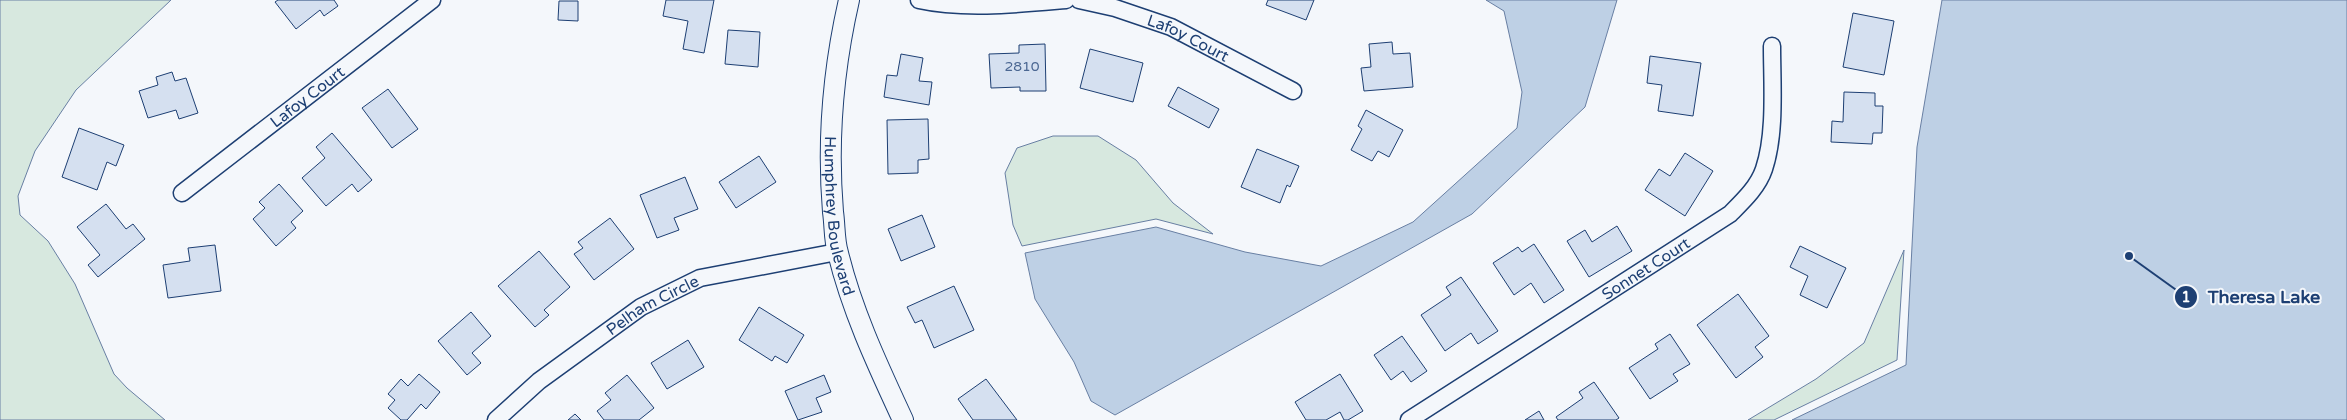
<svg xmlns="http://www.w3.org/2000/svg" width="2347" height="420" viewBox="0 0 2347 420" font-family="'Varela Round',sans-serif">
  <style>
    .green { fill: #d7e8df; stroke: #687fa3 }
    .water { fill: #bed0e5; stroke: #687fa3 }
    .building { fill: #d5e0f0; stroke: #1d3f73 }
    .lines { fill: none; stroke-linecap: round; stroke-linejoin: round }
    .minor-casing { stroke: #1d3f73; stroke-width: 19 }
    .tertiary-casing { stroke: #1d3f73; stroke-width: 22 }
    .minor { stroke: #f4f7fb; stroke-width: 16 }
    .tertiary { stroke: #f4f7fb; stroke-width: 20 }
    .labels { text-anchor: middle; stroke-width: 4; stroke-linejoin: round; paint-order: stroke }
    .number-label { font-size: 14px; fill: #4b6792 }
    .street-label { font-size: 16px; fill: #1d3f73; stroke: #f4f7fb }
    .leader { fill: none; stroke: #1d3f73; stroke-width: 2 }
    .callout-dot { fill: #1d3f73; stroke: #f4f7fb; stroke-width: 2 }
    .mark-label { font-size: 15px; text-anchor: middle; font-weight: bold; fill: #fff }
    .callout-label { font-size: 18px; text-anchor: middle; font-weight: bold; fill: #1d3f73; stroke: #f4f7fb; stroke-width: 4; stroke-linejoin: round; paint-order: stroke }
  </style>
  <rect width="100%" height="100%" fill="#f4f7fb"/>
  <path class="green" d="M 0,0 L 171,0 L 76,90 L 35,151 L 18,196 L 20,215 L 48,241 L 75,284 L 114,374 L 127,388 L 165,420 L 0,420 Z
    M 1053,136 L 1098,136 L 1136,160 L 1173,203 L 1213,234 L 1156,219 L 1022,246 L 1013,225 L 1005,173 L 1017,148 Z
    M 1904,250 L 1897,360 L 1774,420 L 1748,420 L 1816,379 L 1864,343 Z"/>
  <path class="water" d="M 1486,0 L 1617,0 L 1585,107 L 1472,214 L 1115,415 L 1091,401 L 1074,362 L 1035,299 L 1025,253 L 1156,227 L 1245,252 L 1321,266 L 1413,222 L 1517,128 L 1522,92 L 1504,11 Z
    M 1942,0 L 2347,0 L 2347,420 L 1792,420 L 1906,365 L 1917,147 Z"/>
  <path class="building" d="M 278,0 L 334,0 L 338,6 L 324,16 L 320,10 L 296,29 L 275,2 Z
    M 666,0 L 714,0 L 704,53 L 683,49 L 688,21 L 663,16 Z
    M 1268,0 L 1314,0 L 1306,20 L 1266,5 Z
    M 559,1 L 578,1 L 578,21 L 558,20 Z
    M 1853,13 L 1894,21 L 1884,75 L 1843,67 Z
    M 728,30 L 760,32 L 758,67 L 725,64 Z
    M 1392,42 L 1393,54 L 1410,53 L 1413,87 L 1364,91 L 1361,68 L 1371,67 L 1369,44 Z
    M 1045,44 L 1046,91 L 1020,91 L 1020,87 L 991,88 L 989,54 L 1019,53 L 1019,45 Z
    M 1090,49 L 1143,63 L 1133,102 L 1080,88 Z
    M 901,54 L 923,58 L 919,81 L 932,82 L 929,105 L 884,97 L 887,75 L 897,76 Z
    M 1650,56 L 1701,63 L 1693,116 L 1658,111 L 1662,85 L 1647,83 Z
    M 172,72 L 175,81 L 186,78 L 198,113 L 179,119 L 176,110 L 148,118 L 139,91 L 158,85 L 156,77 Z
    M 1178,87 L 1219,109 L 1209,128 L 1168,106 Z
    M 388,89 L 418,129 L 392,148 L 362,108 Z
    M 1844,92 L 1875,93 L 1875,106 L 1883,106 L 1882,133 L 1873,133 L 1872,144 L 1831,142 L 1832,121 L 1843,122 Z
    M 1366,110 L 1403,130 L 1389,157 L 1378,151 L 1372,161 L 1351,150 L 1362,129 L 1358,126 Z
    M 928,119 L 929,159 L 918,160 L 918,173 L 888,174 L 887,120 Z
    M 79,128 L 124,145 L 116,166 L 107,162 L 97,190 L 62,177 Z
    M 332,133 L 372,180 L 358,192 L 352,184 L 326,206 L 302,178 L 325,158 L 316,147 Z
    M 1257,149 L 1299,166 L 1290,187 L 1287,185 L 1280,203 L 1241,187 Z
    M 1685,153 L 1713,171 L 1685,216 L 1645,190 L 1659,169 L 1670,176 Z
    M 759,156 L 776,182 L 736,208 L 719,182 Z
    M 685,177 L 698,209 L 674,218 L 679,230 L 657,238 L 640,195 Z
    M 279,184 L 303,211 L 291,222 L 296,228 L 276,246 L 253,219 L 265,208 L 259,202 Z
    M 106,204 L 126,229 L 133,224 L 145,239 L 98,277 L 88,265 L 100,255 L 77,227 Z
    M 922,215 L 935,247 L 901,261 L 888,229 Z
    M 610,218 L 634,249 L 594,280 L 574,254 L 583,248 L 578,242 Z
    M 1617,226 L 1632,251 L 1589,277 L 1567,241 L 1585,230 L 1592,242 Z
    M 1534,244 L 1564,290 L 1544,303 L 1531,283 L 1514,295 L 1493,263 L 1518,247 L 1522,252 Z
    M 215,245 L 221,291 L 168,298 L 163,265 L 190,261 L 188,248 Z
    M 1800,246 L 1846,268 L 1827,308 L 1800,295 L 1808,276 L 1790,267 Z
    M 539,251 L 570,287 L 544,310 L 549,315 L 535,327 L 498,286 Z
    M 1461,277 L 1498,331 L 1478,344 L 1471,333 L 1445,351 L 1421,315 L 1451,295 L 1446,287 Z
    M 954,286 L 974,330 L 934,348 L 922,320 L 915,323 L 907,307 Z
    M 1738,294 L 1769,336 L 1755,347 L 1763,357 L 1736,378 L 1697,325 Z
    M 759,307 L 804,335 L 787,363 L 775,356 L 772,361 L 739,340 Z
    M 471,312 L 491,336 L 472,353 L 481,363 L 467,375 L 438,341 Z
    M 1670,334 L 1690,364 L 1673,374 L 1678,381 L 1650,399 L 1629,368 L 1658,349 L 1655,344 Z
    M 1402,336 L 1427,371 L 1411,382 L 1403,371 L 1391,380 L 1374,355 Z
    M 688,340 L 704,367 L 667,389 L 651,363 Z
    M 419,374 L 440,392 L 426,409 L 421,404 L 407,420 L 401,420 L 388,408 L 395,400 L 388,394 L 401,379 L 408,386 Z
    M 1340,374 L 1363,411 L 1348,420 L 1344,420 L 1340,412 L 1326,420 L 1306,420 L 1295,402 Z
    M 627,375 L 654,408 L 639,420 L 604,420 L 597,411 L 611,400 L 605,393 Z
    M 824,375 L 831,392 L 816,398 L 822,412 L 798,420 L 785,391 Z
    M 986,379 L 1017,420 L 973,420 L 958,399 Z
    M 1594,382 L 1619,418 L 1616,420 L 1558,420 L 1556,417 L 1583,398 L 1579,392 Z
    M 1539,411 L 1544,420 L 1525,420 Z
    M 575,414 L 581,420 L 568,420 Z"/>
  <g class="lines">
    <g class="minor-casing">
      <g id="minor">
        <path d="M 919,0 C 964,10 1020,4 1066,0"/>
        <path id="s1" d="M 1079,0 L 1115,8 L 1171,27 L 1293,91"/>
        <path id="s2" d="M 182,193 L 432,0"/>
        <path id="s3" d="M 496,420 L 539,381 L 641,307 L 700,278 L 837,252"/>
        <path id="s4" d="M 1409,420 L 1730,214 C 1743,201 1758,187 1764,169 C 1776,133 1772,84 1772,46"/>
      </g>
    </g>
    <g class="tertiary-casing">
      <g id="tertiary">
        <path id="s5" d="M 849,0 C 833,70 827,140 833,212 C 835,225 834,240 838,253 C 852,311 878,366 903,420"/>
      </g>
    </g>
    <use href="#minor" class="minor"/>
    <use href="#tertiary" class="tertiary"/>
  </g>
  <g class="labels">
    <g class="number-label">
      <text x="1022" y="71">2810</text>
    </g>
    <g class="street-label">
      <text dy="6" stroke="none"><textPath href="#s1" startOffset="116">Lafoy Court</textPath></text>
      <text dy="6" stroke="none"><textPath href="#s2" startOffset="158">Lafoy Court</textPath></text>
      <text dy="6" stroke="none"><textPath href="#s5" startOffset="218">Humphrey Boulevard</textPath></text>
      <text dy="6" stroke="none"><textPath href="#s4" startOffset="281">Sonnet Court</textPath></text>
      <text dy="6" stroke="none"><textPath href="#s3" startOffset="195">Pelham Circle</textPath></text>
    </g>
  </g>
  <path class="leader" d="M2129 256L2186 297"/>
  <g class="callout-dot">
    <circle cx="2129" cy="256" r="5"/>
    <circle cx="2186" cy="297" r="12"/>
  </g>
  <g class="mark-label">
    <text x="2186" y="302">1</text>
  </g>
  <g class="callout-label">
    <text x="2264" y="303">Theresa Lake</text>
  </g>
</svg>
